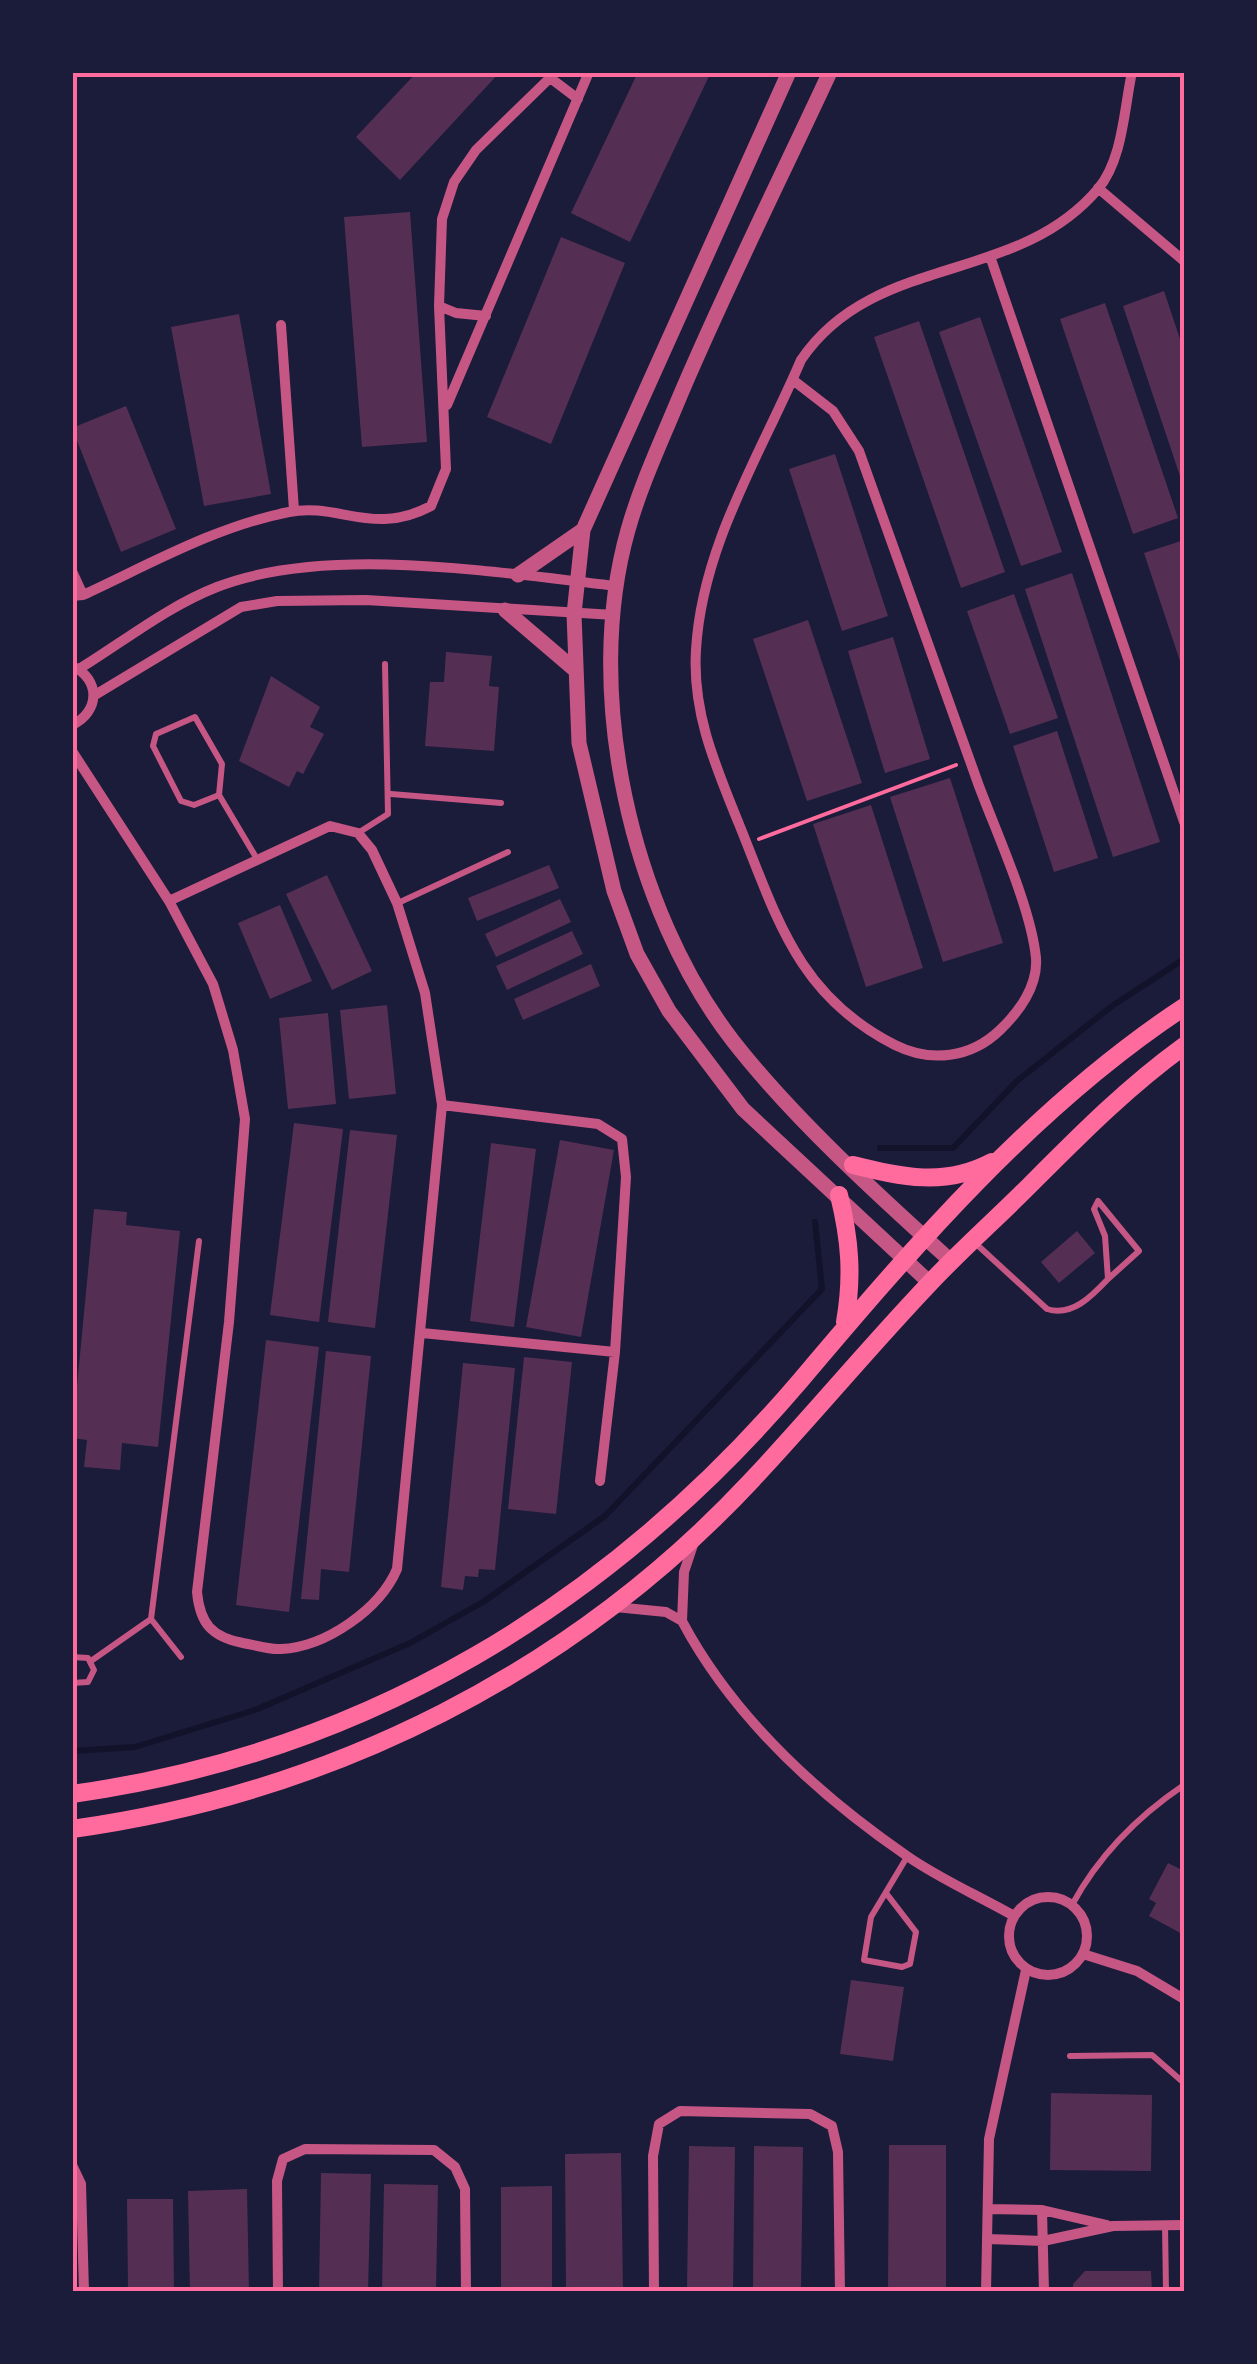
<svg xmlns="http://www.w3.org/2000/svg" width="1257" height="2364" viewBox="0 0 1257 2364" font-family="'PT Serif',serif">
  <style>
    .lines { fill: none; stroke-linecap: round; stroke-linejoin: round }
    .stream { stroke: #12122b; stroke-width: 6 }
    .building { fill: #542f53 }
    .path { stroke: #ff6b9d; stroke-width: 4 }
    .service { stroke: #c65784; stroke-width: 6 }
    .minor { stroke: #c65784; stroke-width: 10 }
    .tertiary { stroke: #c65784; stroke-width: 15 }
    .secondary { stroke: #ff6b9d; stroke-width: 18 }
    .neatline { fill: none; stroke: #ff6b9d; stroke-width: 4 }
  </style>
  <rect width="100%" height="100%" fill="#1b1b3a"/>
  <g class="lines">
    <path class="stream" d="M 880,1148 L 953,1148 L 1017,1081 L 1112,1006 L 1184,959
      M 72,1751 L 135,1747 L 255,1710 L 410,1643 L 483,1602 L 605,1516 L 822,1289 L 815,1222"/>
  </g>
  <path class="building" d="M 417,72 L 500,72 L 400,180 L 356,137 Z
    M 638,72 L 711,72 L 630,242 L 571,213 Z
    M 410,212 L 427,442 L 362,447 L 344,217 Z
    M 561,237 L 625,263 L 551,444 L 487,417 Z
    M 1164,291 L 1184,351 L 1184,488 L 1123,306 Z
    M 1105,303 L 1178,518 L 1133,534 L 1060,319 Z
    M 239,314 L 271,494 L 204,506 L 171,327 Z
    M 980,317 L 1062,552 L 1021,566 L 939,332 Z
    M 919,321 L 1005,572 L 961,588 L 874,337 Z
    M 126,406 L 176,529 L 121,552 L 72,428 Z
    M 835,454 L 888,616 L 842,631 L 789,469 Z
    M 1184,540 L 1184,673 L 1144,553 Z
    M 1072,573 L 1160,842 L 1113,857 L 1025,589 Z
    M 1014,594 L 1058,718 L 1010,734 L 967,611 Z
    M 808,620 L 862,783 L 807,801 L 753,639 Z
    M 893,637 L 930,759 L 885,773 L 848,651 Z
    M 446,652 L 492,656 L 489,686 L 499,687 L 494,751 L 425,746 L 430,682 L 444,682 Z
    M 271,676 L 320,707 L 310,727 L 324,734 L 303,774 L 297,771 L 289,787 L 239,761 Z
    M 1057,731 L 1098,858 L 1054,872 L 1013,746 Z
    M 950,778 L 1003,943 L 943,962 L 890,797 Z
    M 871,805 L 923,968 L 866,987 L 813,824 Z
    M 549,865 L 559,888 L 477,921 L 468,898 Z
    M 327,875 L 372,971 L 332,990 L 286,894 Z
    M 560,899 L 571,922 L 496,957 L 485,934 Z
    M 280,905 L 312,981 L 270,999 L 238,923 Z
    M 572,931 L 583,954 L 507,990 L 496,966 Z
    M 591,964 L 600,986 L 523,1020 L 514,999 Z
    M 387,1005 L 396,1094 L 349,1099 L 340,1010 Z
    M 328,1013 L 336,1104 L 288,1109 L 279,1018 Z
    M 294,1123 L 343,1129 L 319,1322 L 270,1315 Z
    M 350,1130 L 397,1135 L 375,1328 L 328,1322 Z
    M 560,1140 L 614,1150 L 581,1337 L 526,1327 Z
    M 491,1143 L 536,1149 L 514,1327 L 470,1321 Z
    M 94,1209 L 127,1212 L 126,1225 L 180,1231 L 158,1447 L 122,1443 L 120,1470 L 84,1467 L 87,1440 L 72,1438 Z
    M 1077,1231 L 1095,1253 L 1059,1283 L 1041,1262 Z
    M 266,1340 L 319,1347 L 289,1612 L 236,1605 Z
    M 326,1351 L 371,1356 L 349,1572 L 321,1569 L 319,1600 L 301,1599 Z
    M 524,1357 L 572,1362 L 556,1514 L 508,1509 Z
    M 463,1363 L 515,1368 L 495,1570 L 479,1569 L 478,1577 L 465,1576 L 463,1590 L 441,1587 Z
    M 1168,1863 L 1184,1871 L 1184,1935 L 1149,1916 L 1156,1903 L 1149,1899 Z
    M 851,1980 L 904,1987 L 893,2061 L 840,2054 Z
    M 1051,2093 L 1152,2095 L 1151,2171 L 1050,2170 Z
    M 889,2145 L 946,2145 L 946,2292 L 888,2292 Z
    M 689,2146 L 735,2147 L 733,2292 L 687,2292 Z
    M 754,2146 L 803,2147 L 801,2292 L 753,2292 Z
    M 621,2153 L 623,2292 L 566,2292 L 565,2154 Z
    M 321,2173 L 371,2174 L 368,2292 L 319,2292 Z
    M 384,2184 L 438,2185 L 436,2292 L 382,2292 Z
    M 552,2186 L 552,2292 L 501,2292 L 501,2187 Z
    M 247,2189 L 249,2292 L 190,2292 L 188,2191 Z
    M 127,2199 L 173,2199 L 174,2292 L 128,2292 Z
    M 1085,2271 L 1151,2271 L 1152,2292 L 1073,2292 L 1073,2284 Z"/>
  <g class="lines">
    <path class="path" d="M 759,839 L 956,765"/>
    <path class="service" d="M 391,794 L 501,803
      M 219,795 L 194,805 L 181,801 L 153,746 L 156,734 L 195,717 L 222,764 L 219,795 L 257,859
      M 358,833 L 388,814 L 385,664
      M 398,903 L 508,852
      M 1098,1201 L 1139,1251 L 1108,1279 L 1105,1236 L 1094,1209 Z
      M 974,1242 L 1047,1309 C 1072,1317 1092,1296 1108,1279
      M 72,1657 L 88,1658 L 94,1670 L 88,1682 L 72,1683
      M 181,1657 L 151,1619 L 199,1241
      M 91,1661 L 151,1619
      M 886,1893 L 916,1932 L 910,1964 L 902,1967 L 864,1960 L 871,1917 L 907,1857
      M 1072,1905 C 1099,1855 1138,1816 1184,1785
      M 1070,2056 L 1152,2055 L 1184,2083
      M 1165,2224 L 1166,2292"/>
    <path class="minor" d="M 549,77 L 578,99
      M 1098,188 L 1184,261
      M 991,259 L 1184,822
      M 439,306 L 456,313 L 486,316
      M 281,325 L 294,510
      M 793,380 L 833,411 L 859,451 C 899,563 939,675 979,786 C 997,834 1031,908 1036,958 C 1038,986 1019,1012 1000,1030 C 971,1058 931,1063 895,1045 C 798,996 777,918 739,824 C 716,767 692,713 696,650 C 702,545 761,454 801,360 C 874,252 1016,286 1098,189 C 1123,159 1124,109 1132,72
      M 447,405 L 589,72
      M 72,571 L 83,595
      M 72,596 L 83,595 C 150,564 217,526 289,512 C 338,502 373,537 431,506 L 446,469 L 439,306 L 442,219 L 454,182 L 476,150 L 556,72
      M 72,666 C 101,679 100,712 72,725
      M 79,669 C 123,642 168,606 217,587 C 328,544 499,573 617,586
      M 95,695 L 241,607 L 277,601 L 366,600 L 614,615
      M 72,751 L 169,901 L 213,984 L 233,1050 L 245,1119 L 229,1322 L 197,1592 C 200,1624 212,1637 243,1643 C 255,1645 269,1650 281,1649 C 326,1647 380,1609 397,1569 L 442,1105 L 425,993 L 397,903 L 372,850 L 358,833 L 330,826 L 169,901
      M 442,1105 L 598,1124 L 622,1139 L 626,1177 L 615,1352 L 600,1481
      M 422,1333 L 615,1352
      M 615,1607 L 666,1612 L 682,1621 L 684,1572 L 694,1542
      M 682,1621 C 733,1717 817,1794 907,1856 C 940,1879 979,1896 1014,1916
      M1009 1936a39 39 0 1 1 78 0a39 39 0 1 1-78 0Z
      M 1083,1954 L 1137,1971 L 1184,1999
      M 72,2165 L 81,2184 L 84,2292
      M 988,2209 L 1042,2210 L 1107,2225
      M 1042,2210 L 1044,2292
      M 987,2239 L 1043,2241 L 1113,2226 L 1184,2225
      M 278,2292 L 277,2181 L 283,2159 L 305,2149 L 434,2150 L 455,2167 L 465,2189 L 466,2292
      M 654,2292 L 653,2156 L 659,2124 L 680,2111 L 810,2114 L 832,2126 L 838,2152 L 840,2292
      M 986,2292 L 989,2139 L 1026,1970"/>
    <path class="tertiary" d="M 789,72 L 583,530 L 574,614 L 579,743 L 614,891 L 637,954 L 669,1011 L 743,1109 L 930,1283
      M 830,72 C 779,182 724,291 677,403 C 660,444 640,487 628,530 C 582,692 631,909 733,1041 C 793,1118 879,1196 952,1262
      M 518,575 L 583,530
      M 505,610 L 574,669"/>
    <path class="secondary" d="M 853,1165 C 902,1177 945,1187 992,1162
      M 839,1195 C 850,1240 853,1276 845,1322
      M 72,1794 C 366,1753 609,1605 800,1381 C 914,1246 1035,1105 1184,1007
      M 72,1829 C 332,1793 573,1672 752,1480 C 813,1415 869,1347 930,1283 C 961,1250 995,1220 1027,1188 C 1078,1137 1126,1088 1184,1046"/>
  </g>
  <rect width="1257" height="2364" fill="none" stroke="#1b1b3a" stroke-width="150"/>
  <rect x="75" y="75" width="1107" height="2214" class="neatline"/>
</svg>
